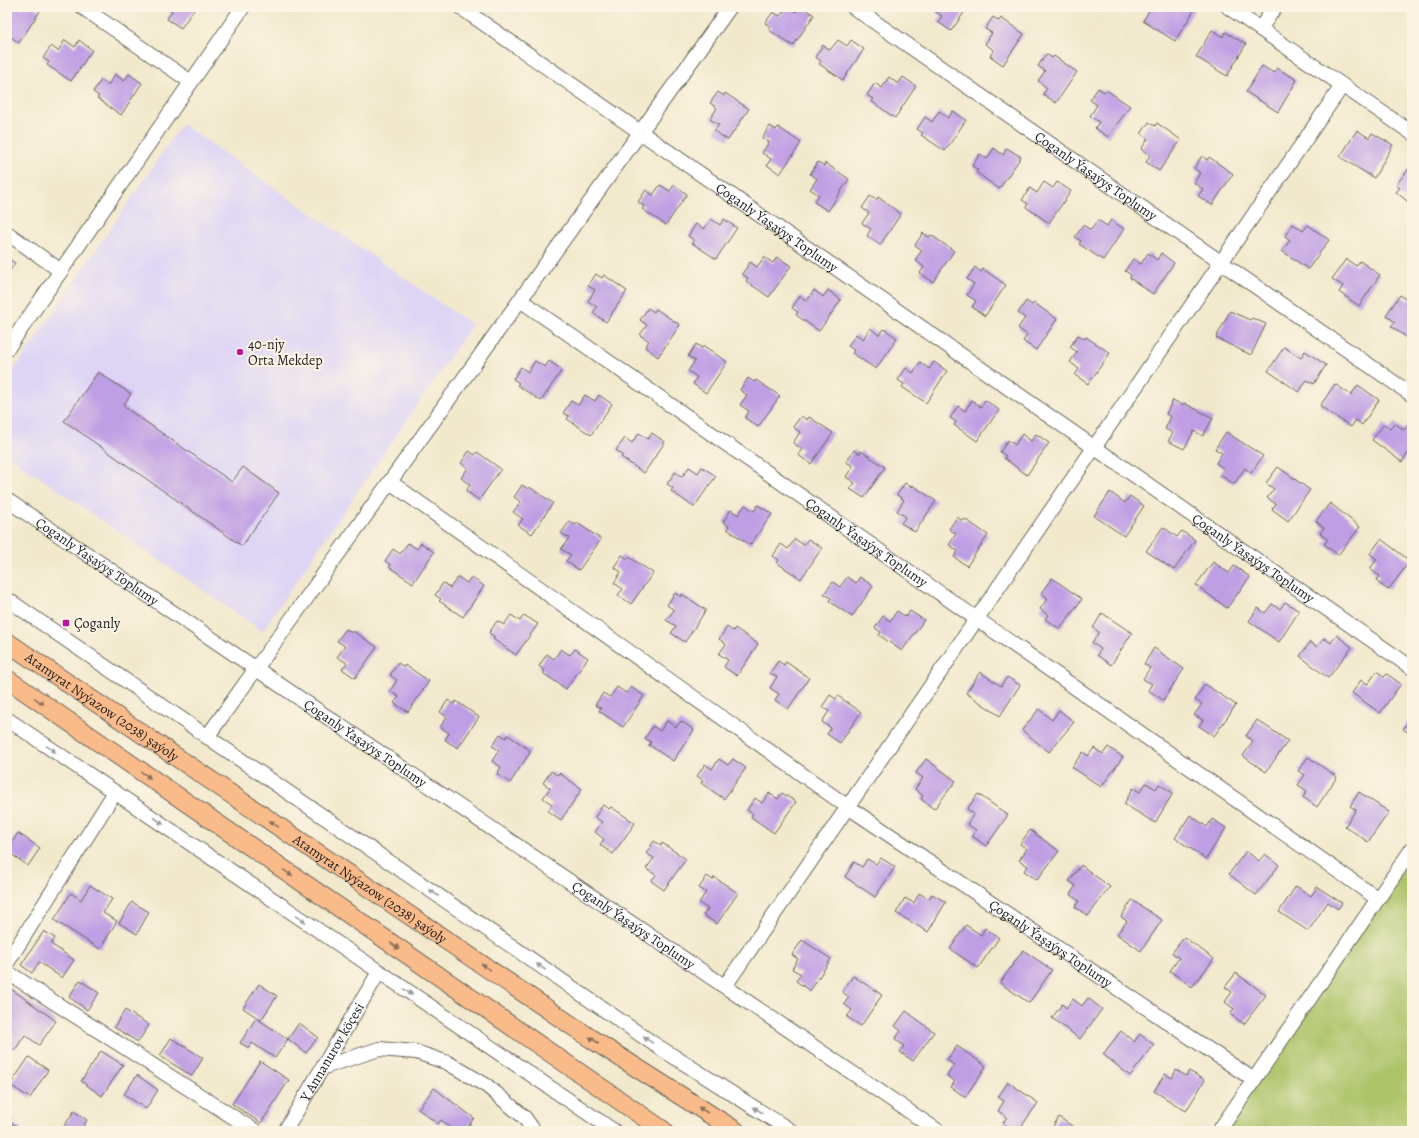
<svg xmlns="http://www.w3.org/2000/svg" width="1419" height="1138" viewBox="0 0 1419 1138" font-family="Alegreya,serif">
  <style>
    .built { fill: #ded5f5 }
    .green { fill: #acc368; stroke: #647042 }
    .building { fill: #bf9fe4 }
    .lines { fill: none; stroke-linecap: round; stroke-linejoin: round }
    .minor-casing { stroke: #67645a; stroke-width: 16 }
    .major-casing { stroke: #67645a; stroke-width: 20 }
    .minor { stroke: #fff; stroke-width: 14 }
    .major { stroke: #fabb8b; stroke-width: 18 }
    .oneway { fill: #8b6c54 }
    .oneway2 { fill: #999 }
    .poi-dot { fill: #b5179e; stroke: #fcf5e5; stroke-width: 1.5 }
    .labels { text-anchor: middle; stroke-width: 4; stroke-linejoin: round; paint-order: stroke }
    .street-label { font-size: 14px; fill: #1c1c1c; stroke: #fcf5e5 }
    .poi-label { font-size: 14px; fill: #1c1c1c; stroke: #fcf5e5; text-anchor: start }
  </style>
  <rect width="100%" height="100%" fill="#fcf5e5"/>
  <filter id="ink" filterUnits="userSpaceOnUse"><feTurbulence type="fractalNoise" baseFrequency=".025" numOctaves="2"/><feDisplacementMap in="SourceGraphic" scale="8" xChannelSelector="R" yChannelSelector="G"/><feConvolveMatrix kernelMatrix="1 2 1 2 8 2 1 2 1" color-interpolation-filters="sRGB"/></filter>
  <filter id="wash" filterUnits="userSpaceOnUse"><feTurbulence type="fractalNoise" baseFrequency=".012" numOctaves="4" result="noise"/><feDisplacementMap in="SourceGraphic" scale="16" xChannelSelector="R" yChannelSelector="G"/><feGaussianBlur stdDeviation="0.9" result="paint"/><feColorMatrix in="noise" values="0 0 0 0 0 0 0 0 0 0 0 0 0 0 0 0 0 1.4 0 .05"/><feComposite in="paint" operator="in"/></filter>
  <g filter="url(#wash)">
    <rect width="100%" height="100%" fill="#f2e9cd"/>
    <path class="built" d="M 182,124 L 472,325 L 262,631 L 7,455 L 7,380 Z"/>
    <path class="green" d="M 1412,858 L 1412,1131 L 1223,1131 Z"/>
    <g id="blocks">
      <path class="building" d="M 10,7 L 20,7 L 23,9 L 24,7 L 34,7 L 40,11 L 19,43 L 7,34 L 7,12 Z
        M 165,7 L 196,7 L 181,28 L 167,19 L 172,11 Z
        M 787,7 L 789,7 L 796,12 L 800,7 L 802,7 L 814,15 L 793,46 L 769,30 L 771,27 L 765,23 L 773,12 L 780,16 Z
        M 935,7 L 968,7 L 951,31 L 938,22 L 942,16 L 933,10 Z
        M 1151,7 L 1191,7 L 1195,9 L 1175,41 L 1143,21 Z
        M 993,17 L 999,21 L 1001,18 L 1024,34 L 1003,65 L 990,56 L 994,50 L 985,44 L 992,33 L 985,29 Z
        M 1212,30 L 1223,37 L 1225,32 L 1246,44 L 1227,76 L 1196,57 Z
        M 65,40 L 75,47 L 79,40 L 92,50 L 71,81 L 47,65 L 49,62 L 43,58 L 51,46 L 58,51 Z
        M 838,40 L 847,46 L 851,40 L 864,49 L 843,80 L 819,64 L 821,61 L 815,57 L 823,45 L 830,50 Z
        M 1046,54 L 1052,58 L 1054,56 L 1077,72 L 1056,103 L 1043,94 L 1047,88 L 1038,81 L 1045,71 L 1038,66 Z
        M 1262,66 L 1274,73 L 1277,68 L 1297,80 L 1278,112 L 1246,92 Z
        M 115,74 L 124,81 L 129,74 L 142,83 L 121,115 L 97,98 L 99,96 L 93,92 L 101,80 L 108,85 Z
        M 889,77 L 898,84 L 903,77 L 916,86 L 895,118 L 871,101 L 873,99 L 867,95 L 875,83 L 882,88 Z
        M 1098,88 L 1104,92 L 1106,90 L 1130,106 L 1108,137 L 1095,128 L 1099,122 L 1090,116 L 1097,105 L 1090,100 Z
        M 718,92 L 724,96 L 725,93 L 749,109 L 728,140 L 714,131 L 719,125 L 710,119 L 717,108 L 710,103 Z
        M 939,111 L 948,118 L 953,111 L 966,120 L 945,151 L 921,135 L 923,133 L 917,129 L 925,117 L 932,122 Z
        M 1149,122 L 1155,126 L 1157,123 L 1181,140 L 1159,171 L 1146,162 L 1150,155 L 1141,149 L 1148,139 L 1141,134 Z
        M 770,126 L 776,130 L 778,127 L 801,143 L 780,174 L 767,165 L 771,159 L 762,153 L 769,142 L 762,138 Z
        M 1357,130 L 1369,138 L 1372,133 L 1393,145 L 1374,178 L 1340,157 Z
        M 994,148 L 1003,155 L 1007,148 L 1021,157 L 999,189 L 976,172 L 978,170 L 972,166 L 980,154 L 987,159 Z
        M 1202,156 L 1207,160 L 1209,157 L 1233,174 L 1212,205 L 1198,196 L 1203,189 L 1194,183 L 1200,173 L 1194,168 Z
        M 818,162 L 824,166 L 825,163 L 849,179 L 828,211 L 814,202 L 819,195 L 810,189 L 817,179 L 810,174 Z
        M 1411,166 L 1412,167 L 1412,205 L 1396,192 L 1400,188 L 1396,185 Z
        M 1044,182 L 1053,188 L 1057,182 L 1071,191 L 1049,223 L 1026,207 L 1028,204 L 1022,200 L 1030,188 L 1037,193 Z
        M 660,185 L 670,191 L 674,185 L 687,194 L 666,225 L 642,209 L 644,206 L 638,202 L 646,190 L 653,195 Z
        M 870,196 L 876,200 L 878,197 L 901,214 L 880,245 L 867,236 L 871,229 L 862,223 L 869,213 L 862,208 Z
        M 711,219 L 720,225 L 724,219 L 737,228 L 716,259 L 692,243 L 694,240 L 688,236 L 696,224 L 704,229 Z
        M 1098,220 L 1107,226 L 1111,220 L 1124,229 L 1103,260 L 1079,244 L 1081,241 L 1075,237 L 1083,225 L 1091,230 Z
        M 1293,224 L 1303,231 L 1308,225 L 1329,240 L 1308,269 L 1282,251 L 1290,240 L 1285,236 Z
        M 923,233 L 929,237 L 931,235 L 954,251 L 933,282 L 920,273 L 924,267 L 915,260 L 922,250 L 915,245 Z
        M 1148,253 L 1157,260 L 1161,253 L 1174,263 L 1153,294 L 1130,278 L 1131,275 L 1125,271 L 1133,259 L 1141,264 Z
        M 764,257 L 773,263 L 777,257 L 791,266 L 769,297 L 746,281 L 748,278 L 742,274 L 750,262 L 757,267 Z
        M 7,258 L 15,263 L 7,275 Z
        M 1346,259 L 1356,266 L 1360,261 L 1380,275 L 1359,306 L 1339,292 L 1343,286 L 1332,279 Z
        M 975,267 L 981,272 L 983,269 L 1006,285 L 985,316 L 972,307 L 976,301 L 967,295 L 974,284 L 967,279 Z
        M 596,274 L 602,278 L 604,275 L 627,291 L 606,322 L 593,313 L 597,307 L 588,301 L 595,290 L 588,286 Z
        M 814,290 L 823,297 L 828,290 L 841,300 L 819,331 L 796,315 L 798,312 L 792,308 L 800,296 L 807,301 Z
        M 1400,295 L 1408,301 L 1412,295 L 1412,338 L 1410,340 L 1391,326 L 1395,322 L 1386,315 Z
        M 1026,301 L 1032,305 L 1034,303 L 1057,319 L 1036,350 L 1023,341 L 1027,335 L 1018,328 L 1025,318 L 1018,313 Z
        M 648,308 L 654,312 L 656,309 L 680,325 L 658,357 L 645,347 L 649,341 L 640,335 L 647,325 L 640,320 Z
        M 1230,311 L 1250,320 L 1252,318 L 1266,324 L 1251,355 L 1216,338 Z
        M 870,328 L 879,335 L 884,329 L 897,338 L 876,369 L 852,353 L 854,350 L 848,346 L 856,334 L 863,339 Z
        M 1078,335 L 1084,339 L 1086,337 L 1110,353 L 1088,384 L 1075,375 L 1079,369 L 1070,362 L 1077,352 L 1070,347 Z
        M 696,344 L 702,348 L 704,346 L 727,362 L 706,393 L 693,384 L 697,377 L 688,371 L 695,361 L 688,356 Z
        M 1284,347 L 1301,358 L 1305,351 L 1326,365 L 1314,384 L 1307,380 L 1299,392 L 1268,371 Z
        M 535,361 L 545,367 L 549,361 L 562,370 L 541,401 L 517,385 L 519,383 L 513,379 L 521,367 L 528,372 Z
        M 920,362 L 929,369 L 934,362 L 947,371 L 926,403 L 902,387 L 904,384 L 898,380 L 906,368 L 913,373 Z
        M 98,372 L 131,394 L 123,406 L 232,482 L 243,467 L 279,493 L 242,546 L 64,421 Z
        M 748,378 L 754,382 L 756,380 L 780,396 L 758,427 L 745,418 L 749,411 L 740,405 L 747,395 L 740,390 Z
        M 1335,384 L 1351,395 L 1358,385 L 1379,400 L 1362,425 L 1356,420 L 1351,427 L 1320,406 Z
        M 585,395 L 595,401 L 599,395 L 612,404 L 591,435 L 567,419 L 569,416 L 563,413 L 571,401 L 578,405 Z
        M 972,400 L 981,407 L 985,400 L 999,410 L 977,441 L 954,425 L 956,422 L 950,418 L 958,406 L 965,411 Z
        M 1173,400 L 1182,405 L 1184,403 L 1213,418 L 1203,436 L 1194,431 L 1184,449 L 1168,441 L 1173,433 L 1165,429 L 1171,417 L 1166,414 Z
        M 801,416 L 807,420 L 809,417 L 833,433 L 811,464 L 798,455 L 802,449 L 793,443 L 800,432 L 793,427 Z
        M 1395,423 L 1404,430 L 1410,423 L 1412,424 L 1412,448 L 1402,462 L 1372,440 L 1384,424 L 1390,429 Z
        M 1226,432 L 1263,456 L 1251,473 L 1245,468 L 1234,484 L 1220,475 L 1224,469 L 1216,463 L 1222,453 L 1215,449 Z
        M 639,433 L 648,439 L 652,433 L 665,442 L 644,473 L 621,457 L 623,455 L 616,450 L 625,438 L 632,443 Z
        M 1022,434 L 1031,441 L 1036,434 L 1049,443 L 1027,475 L 1004,458 L 1006,456 L 1000,452 L 1008,440 L 1015,445 Z
        M 854,450 L 860,454 L 861,451 L 885,467 L 864,498 L 850,489 L 855,483 L 846,477 L 853,466 L 846,462 Z
        M 469,451 L 475,455 L 477,452 L 501,469 L 479,500 L 466,491 L 470,485 L 461,478 L 468,468 L 461,463 Z
        M 689,467 L 698,473 L 702,467 L 716,476 L 694,507 L 671,491 L 673,488 L 667,484 L 675,472 L 682,477 Z
        M 1278,467 L 1310,490 L 1288,521 L 1272,509 L 1276,504 L 1267,498 L 1274,489 L 1266,483 Z
        M 905,483 L 911,487 L 912,485 L 936,501 L 915,532 L 901,523 L 906,517 L 897,511 L 904,500 L 897,495 Z
        M 522,485 L 528,489 L 529,487 L 553,503 L 532,534 L 518,525 L 523,519 L 513,512 L 521,502 L 514,497 Z
        M 1110,492 L 1125,503 L 1130,496 L 1144,506 L 1124,536 L 1094,516 Z
        M 1330,503 L 1360,527 L 1338,555 L 1324,544 L 1328,540 L 1320,533 L 1324,528 L 1316,521 Z
        M 745,505 L 754,511 L 758,505 L 772,514 L 750,545 L 727,529 L 729,526 L 723,522 L 731,510 L 738,515 Z
        M 957,517 L 963,521 L 965,519 L 988,535 L 967,566 L 954,557 L 958,551 L 949,545 L 956,534 L 949,529 Z
        M 570,521 L 575,525 L 577,523 L 601,539 L 579,570 L 566,561 L 571,555 L 561,549 L 569,538 L 561,533 Z
        M 1163,527 L 1177,537 L 1182,531 L 1195,540 L 1174,570 L 1146,551 Z
        M 795,539 L 804,545 L 808,539 L 822,548 L 801,579 L 777,563 L 779,560 L 773,556 L 781,544 L 788,549 Z
        M 1381,539 L 1410,561 L 1388,590 L 1376,581 L 1380,576 L 1370,569 L 1377,559 L 1370,554 Z
        M 408,543 L 417,549 L 421,543 L 434,552 L 413,583 L 389,567 L 391,565 L 385,561 L 393,549 L 400,554 Z
        M 622,555 L 628,559 L 629,557 L 653,573 L 631,604 L 618,595 L 623,589 L 614,583 L 621,572 L 614,567 Z
        M 1213,562 L 1229,573 L 1234,566 L 1250,577 L 1227,608 L 1196,585 Z
        M 458,577 L 467,583 L 471,577 L 484,586 L 463,617 L 439,601 L 441,599 L 435,595 L 443,583 L 450,588 Z
        M 847,577 L 856,583 L 860,577 L 873,586 L 852,617 L 829,601 L 831,598 L 824,594 L 833,582 L 840,587 Z
        M 1052,578 L 1082,599 L 1060,629 L 1045,619 L 1048,615 L 1040,609 L 1048,598 L 1041,593 Z
        M 675,593 L 681,597 L 682,594 L 706,610 L 685,642 L 671,633 L 676,626 L 666,620 L 674,610 L 667,605 Z
        M 1285,602 L 1299,611 L 1279,642 L 1249,621 L 1258,608 L 1265,613 L 1272,604 L 1280,609 Z
        M 897,611 L 906,617 L 910,611 L 924,620 L 902,651 L 879,635 L 881,632 L 875,628 L 883,616 L 890,621 Z
        M 1102,613 L 1132,633 L 1111,665 L 1097,655 L 1101,649 L 1092,643 L 1099,632 L 1093,628 Z
        M 511,615 L 520,621 L 524,615 L 538,624 L 516,655 L 493,639 L 495,637 L 489,633 L 497,621 L 504,625 Z
        M 727,627 L 733,631 L 735,628 L 758,644 L 737,676 L 724,667 L 728,660 L 719,654 L 726,644 L 719,639 Z
        M 346,629 L 352,633 L 353,631 L 377,647 L 355,678 L 342,669 L 347,663 L 337,657 L 345,646 L 337,641 Z
        M 1336,635 L 1352,647 L 1328,678 L 1300,656 L 1310,642 L 1317,647 L 1324,638 L 1331,643 Z
        M 1154,648 L 1184,669 L 1163,700 L 1148,690 L 1152,684 L 1143,679 L 1150,668 L 1144,664 Z
        M 561,649 L 570,655 L 575,649 L 588,658 L 566,689 L 543,673 L 545,671 L 539,666 L 547,654 L 554,659 Z
        M 778,661 L 784,665 L 786,662 L 809,678 L 788,709 L 775,700 L 779,694 L 770,688 L 777,677 L 770,673 Z
        M 398,663 L 404,667 L 405,665 L 429,681 L 408,712 L 394,703 L 399,697 L 390,691 L 397,680 L 390,675 Z
        M 1377,671 L 1384,677 L 1387,674 L 1401,684 L 1380,713 L 1352,693 L 1361,680 L 1368,684 Z
        M 980,672 L 1001,686 L 1007,677 L 1020,685 L 1000,716 L 966,693 Z
        M 1205,684 L 1236,705 L 1214,736 L 1199,726 L 1203,720 L 1194,715 L 1202,704 L 1195,700 Z
        M 617,687 L 626,693 L 631,687 L 644,696 L 623,727 L 599,711 L 601,708 L 595,705 L 603,693 L 610,697 Z
        M 830,695 L 836,699 L 838,696 L 861,712 L 840,743 L 827,734 L 831,728 L 822,722 L 829,711 L 822,707 Z
        M 448,700 L 454,704 L 456,701 L 479,717 L 458,748 L 445,740 L 449,733 L 440,727 L 447,717 L 440,712 Z
        M 1039,709 L 1052,720 L 1059,710 L 1074,722 L 1049,752 L 1022,730 Z
        M 1412,716 L 1412,735 L 1403,729 Z
        M 1257,720 L 1288,741 L 1266,772 L 1243,756 L 1253,741 L 1246,736 Z
        M 667,721 L 676,727 L 681,721 L 694,730 L 673,761 L 649,745 L 651,742 L 645,738 L 653,726 L 660,731 Z
        M 500,734 L 506,738 L 508,735 L 531,751 L 510,783 L 497,774 L 501,767 L 492,761 L 499,750 L 492,746 Z
        M 1108,747 L 1123,757 L 1101,787 L 1072,767 L 1083,752 L 1088,756 L 1094,748 L 1103,754 Z
        M 1308,757 L 1337,777 L 1317,807 L 1303,797 L 1307,791 L 1298,785 L 1305,775 L 1298,771 Z
        M 719,759 L 728,765 L 733,759 L 746,768 L 724,799 L 701,783 L 703,780 L 697,776 L 705,764 L 712,769 Z
        M 926,759 L 956,781 L 934,809 L 921,799 L 923,796 L 915,789 L 923,778 L 916,773 Z
        M 551,771 L 557,775 L 559,773 L 582,789 L 561,820 L 548,811 L 552,804 L 543,798 L 550,788 L 543,783 Z
        M 1146,783 L 1156,789 L 1159,784 L 1173,793 L 1155,823 L 1124,804 L 1133,788 L 1140,792 Z
        M 1359,792 L 1389,812 L 1368,842 L 1345,826 L 1356,810 L 1350,806 Z
        M 769,793 L 778,799 L 782,793 L 796,802 L 774,833 L 751,817 L 753,814 L 747,810 L 755,798 L 762,803 Z
        M 978,794 L 1008,815 L 986,846 L 972,836 L 976,830 L 967,824 L 974,814 L 967,809 Z
        M 603,805 L 609,809 L 611,807 L 635,823 L 613,854 L 600,845 L 604,839 L 595,832 L 602,822 L 595,817 Z
        M 1190,815 L 1207,827 L 1212,819 L 1226,828 L 1206,859 L 1175,838 Z
        M 1030,830 L 1059,851 L 1037,880 L 1024,871 L 1028,866 L 1019,860 L 1027,849 L 1020,844 Z
        M 18,833 L 40,848 L 28,866 L 7,851 L 7,849 Z
        M 654,841 L 661,846 L 662,843 L 686,859 L 664,890 L 651,881 L 656,875 L 646,869 L 654,858 L 646,853 Z
        M 1246,851 L 1259,861 L 1265,854 L 1279,865 L 1256,895 L 1229,874 Z
        M 881,858 L 895,867 L 875,897 L 845,877 L 854,862 L 862,867 L 867,859 L 876,864 Z
        M 1081,865 L 1110,887 L 1088,916 L 1075,907 L 1079,901 L 1070,894 L 1076,886 L 1069,881 Z
        M 707,876 L 713,880 L 714,877 L 738,893 L 717,924 L 703,915 L 708,909 L 699,903 L 706,892 L 699,888 Z
        M 90,885 L 112,899 L 103,913 L 117,921 L 100,949 L 54,920 L 71,893 L 81,900 Z
        M 1296,886 L 1311,896 L 1317,887 L 1342,903 L 1338,909 L 1328,902 L 1308,931 L 1279,912 Z
        M 919,893 L 929,899 L 932,894 L 946,902 L 928,932 L 896,913 L 905,898 L 914,903 Z
        M 1132,900 L 1162,920 L 1141,951 L 1117,934 L 1127,921 L 1121,917 Z
        M 132,902 L 149,912 L 137,934 L 119,923 Z
        M 966,925 L 981,935 L 985,928 L 999,938 L 978,968 L 950,949 Z
        M 44,931 L 55,938 L 51,944 L 74,960 L 62,978 L 39,962 L 32,973 L 21,965 Z
        M 1184,937 L 1214,959 L 1192,987 L 1170,971 L 1179,958 L 1172,953 Z
        M 802,940 L 831,959 L 810,991 L 796,981 L 801,974 L 792,969 L 798,959 L 792,955 Z
        M 1023,950 L 1052,970 L 1029,1003 L 1000,983 Z
        M 1236,973 L 1266,995 L 1244,1024 L 1230,1014 L 1234,1009 L 1225,1002 L 1232,992 L 1225,987 Z
        M 853,976 L 882,995 L 861,1026 L 847,1017 L 852,1010 L 844,1004 L 849,997 L 842,992 Z
        M 80,980 L 99,993 L 87,1010 L 69,997 Z
        M 259,984 L 277,996 L 261,1020 L 243,1008 Z
        M 7,986 L 56,1021 L 39,1045 L 25,1035 L 15,1050 L 7,1044 Z
        M 1088,998 L 1102,1009 L 1080,1039 L 1052,1018 L 1062,1004 L 1066,1008 L 1073,999 L 1082,1006 Z
        M 125,1010 L 149,1025 L 138,1042 L 114,1027 Z
        M 906,1011 L 934,1032 L 913,1061 L 900,1052 L 904,1046 L 895,1039 L 901,1031 L 895,1026 Z
        M 256,1018 L 288,1039 L 275,1058 L 252,1043 L 249,1048 L 240,1043 Z
        M 299,1023 L 318,1037 L 306,1053 L 288,1039 Z
        M 1121,1031 L 1134,1042 L 1140,1034 L 1154,1045 L 1130,1076 L 1103,1054 Z
        M 171,1038 L 203,1058 L 192,1076 L 160,1056 Z
        M 957,1046 L 986,1066 L 965,1097 L 951,1087 L 955,1081 L 947,1076 L 954,1065 L 947,1060 Z
        M 101,1051 L 123,1065 L 102,1096 L 81,1081 Z
        M 29,1057 L 48,1070 L 30,1098 L 10,1085 Z
        M 260,1061 L 289,1080 L 261,1123 L 232,1104 Z
        M 1176,1070 L 1186,1076 L 1189,1071 L 1205,1080 L 1186,1111 L 1154,1091 L 1165,1074 L 1172,1078 Z
        M 137,1075 L 158,1090 L 146,1109 L 124,1094 Z
        M 1008,1082 L 1038,1103 L 1018,1131 L 1014,1131 L 1003,1123 L 1007,1117 L 998,1111 L 1004,1101 L 998,1097 Z
        M 434,1088 L 474,1118 L 465,1131 L 456,1131 L 441,1120 L 438,1124 L 418,1109 Z
        M 74,1111 L 87,1120 L 80,1131 L 61,1131 Z
        M 7,1114 L 12,1117 L 9,1121 L 24,1131 L 7,1131 Z
        M 1059,1117 L 1079,1131 L 1050,1131 Z"/>
    </g>
  </g>
  <g filter="url(#ink)">
    <use href="#blocks" fill-opacity="0" stroke="#67645a" stroke-width="1"/>
    <g class="lines">
      <g class="minor-casing">
        <g id="minor">
          <path d="M 82,7 L 191,82"/>
          <path id="s1" d="M 460,7 L 1412,668"/>
          <path id="s2" d="M 853,7 L 1412,395"/>
          <path d="M 1228,7 L 1412,133"/>
          <path d="M 1260,29 L 1275,7"/>
          <path d="M 7,233 L 61,271"/>
          <path id="s3" d="M 520,300 L 1378,899"/>
          <path d="M 7,349 L 243,7"/>
          <path id="s4" d="M 390,482 L 848,807 L 1254,1080"/>
          <path id="s5" d="M 7,500 L 938,1131"/>
          <path d="M 7,599 L 654,1044 L 791,1131"/>
          <path d="M 7,719 C 210,855 411,995 614,1131"/>
          <path d="M 207,737 L 730,7"/>
          <path d="M 7,963 L 115,792"/>
          <path d="M 7,972 L 255,1131"/>
          <path d="M 725,986 L 1342,86"/>
          <path d="M 324,1067 L 379,1049 L 416,1052 L 448,1063 L 487,1086 L 524,1117 L 534,1131"/>
          <path id="s6" d="M 285,1131 L 379,972"/>
          <path d="M 1219,1131 L 1412,849"/>
        </g>
      </g>
      <g class="major-casing">
        <g id="major">
          <path id="s7" d="M 7,642 L 593,1040 L 736,1131"/>
          <path d="M 7,679 L 664,1131"/>
        </g>
      </g>
      <use href="#minor" class="minor"/>
      <use href="#major" class="major"/>
    </g>
    <defs><path id="oneway-solid" d="M-6-.8H1V-3.2L6.5 0L1 3.2V.8H-6Z"/></defs>
    <g class="oneway">
      <use href="#oneway-solid" transform="translate(39 701) rotate(35)"/>
      <use href="#oneway-solid" transform="translate(146 775) rotate(35)"/>
      <use href="#oneway-solid" transform="translate(274 824) rotate(-146)"/>
      <use href="#oneway-solid" transform="translate(288 873) rotate(35)"/>
      <use href="#oneway-solid" transform="translate(395 946) rotate(35)"/>
      <use href="#oneway-solid" transform="translate(486 967) rotate(-146)"/>
      <use href="#oneway-solid" transform="translate(594 1040) rotate(-147)"/>
      <use href="#oneway-solid" transform="translate(703 1110) rotate(-148)"/>
    </g>
    <g class="oneway2">
      <use href="#oneway-solid" transform="translate(51 749) rotate(34)"/>
      <use href="#oneway-solid" transform="translate(159 821) rotate(34)"/>
      <use href="#oneway-solid" transform="translate(434 893) rotate(-145)"/>
      <use href="#oneway-solid" transform="translate(301 919) rotate(34)"/>
      <use href="#oneway-solid" transform="translate(541 967) rotate(-145)"/>
      <use href="#oneway-solid" transform="translate(408 992) rotate(34)"/>
      <use href="#oneway-solid" transform="translate(648 1040) rotate(-146)"/>
      <use href="#oneway-solid" transform="translate(758 1110) rotate(-148)"/>
    </g>
  </g>
  <g class="poi-dot">
    <circle cx="240" cy="352" r="4"/>
    <rect x="62" y="619" width="8" height="8" rx="2"/>
  </g>
  <g class="labels">
    <g class="street-label">
      <text dy="5" stroke="none"><textPath href="#s2" startOffset="296">Çoganly Ýaşaýyş Toplumy</textPath></text>
      <text dy="5" stroke="none"><textPath href="#s1" startOffset="386">Çoganly Ýaşaýyş Toplumy</textPath></text>
      <text dy="5" stroke="none"><textPath href="#s3" startOffset="423">Çoganly Ýaşaýyş Toplumy</textPath></text>
      <text dy="5" stroke="none"><textPath href="#s1" startOffset="966">Çoganly Ýaşaýyş Toplumy</textPath></text>
      <text dy="5" stroke="none"><textPath href="#s5" startOffset="109">Çoganly Ýaşaýyş Toplumy</textPath></text>
      <text dy="5" stroke="none"><textPath href="#s7" startOffset="115">Atamyrat Nyýazow (2038) şaýoly</textPath></text>
      <text dy="5" stroke="none"><textPath href="#s5" startOffset="433">Çoganly Ýaşaýyş Toplumy</textPath></text>
      <text dy="5" stroke="none"><textPath href="#s7" startOffset="439">Atamyrat Nyýazow (2038) şaýoly</textPath></text>
      <text dy="5" stroke="none"><textPath href="#s5" startOffset="757">Çoganly Ýaşaýyş Toplumy</textPath></text>
      <text dy="5" stroke="none"><textPath href="#s4" startOffset="806">Çoganly Ýaşaýyş Toplumy</textPath></text>
      <text dy="5" stroke="none"><textPath href="#s6" startOffset="92">Y Annanurov köçesi</textPath></text>
    </g>
    <g class="poi-label">
      <text x="248" y="349">40-njy<tspan x="248" dy="16">Orta Mekdep</tspan></text>
      <text x="74" y="628">Çoganly</text>
    </g>
  </g>
  <rect width="1419" height="1138" fill="none" stroke="#fcf5e5" stroke-width="24"/>
</svg>
